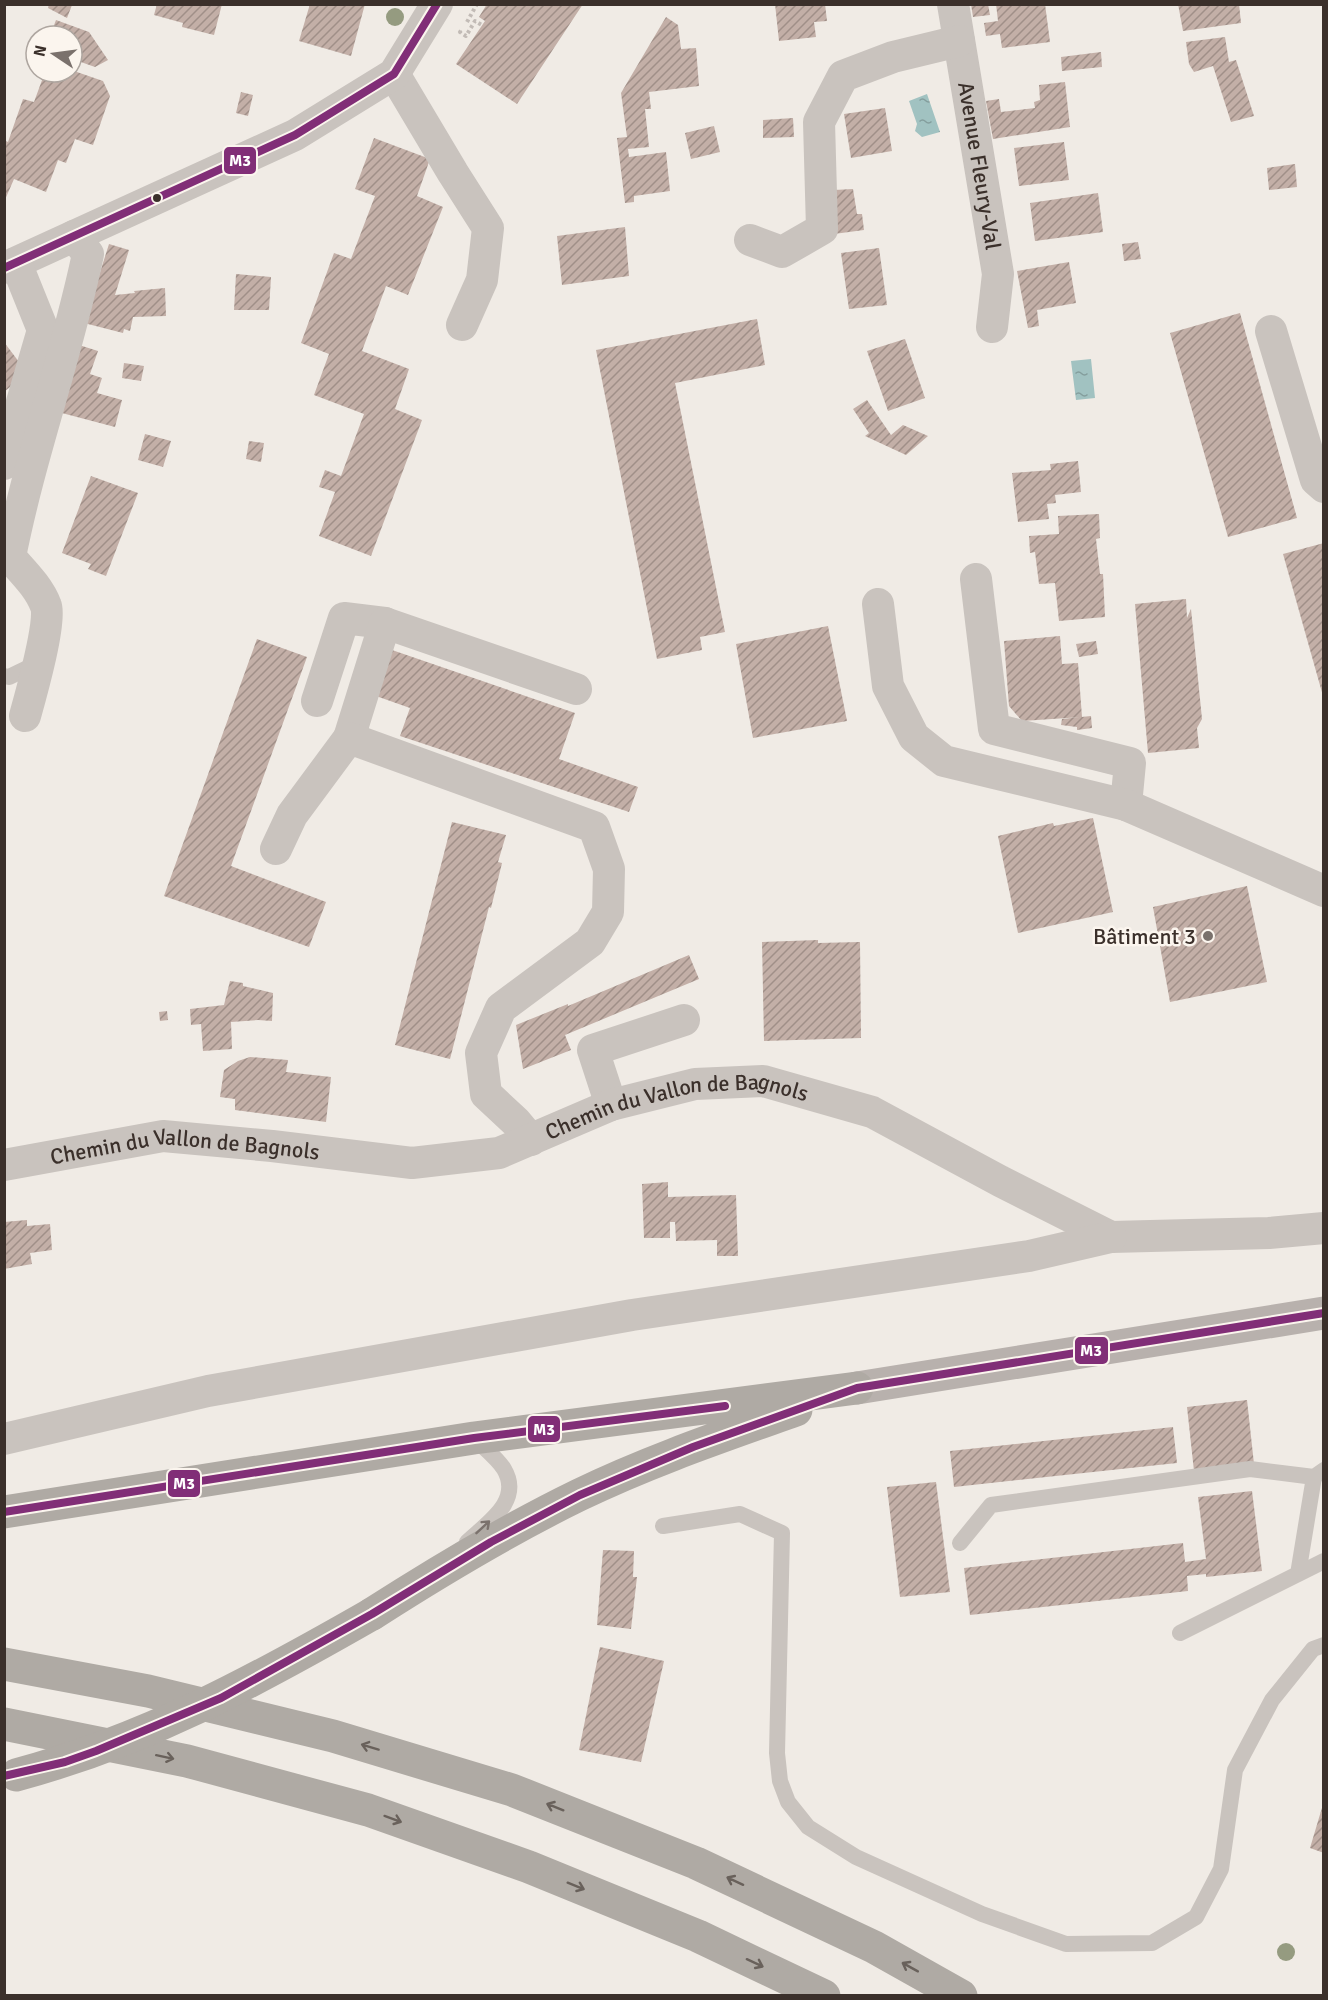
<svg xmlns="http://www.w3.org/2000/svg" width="1328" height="2000" viewBox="0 0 1328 2000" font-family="Signika,sans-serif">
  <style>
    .water { fill: url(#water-ripples) }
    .building { fill: url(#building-hatch) }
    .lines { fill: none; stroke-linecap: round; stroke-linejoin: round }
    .path { stroke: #c2bbb6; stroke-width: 4; stroke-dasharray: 3 3; stroke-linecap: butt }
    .lane { stroke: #c9c3be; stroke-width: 16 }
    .street { stroke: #c9c3be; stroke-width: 32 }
    .primary { stroke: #b8b1ad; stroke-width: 33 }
    .highway { stroke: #afaaa4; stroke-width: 33 }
    .highway-bridge { stroke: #afaaa4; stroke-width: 33 }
    .bus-1-casing { stroke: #fbf5ee; stroke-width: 12 }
    .bus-1 { stroke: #812e77; stroke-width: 8 }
    .tree { fill: #959b80 }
    .oneway { stroke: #7b726d }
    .oneway2 { stroke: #69615b }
    .bus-dot { fill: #3b302b; stroke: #fbf5ee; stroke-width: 2 }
    .poi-dot { fill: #7a716c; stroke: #fbf5ee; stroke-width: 2 }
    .labels { text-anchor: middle; stroke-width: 5; stroke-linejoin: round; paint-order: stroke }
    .street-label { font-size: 22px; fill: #3b302b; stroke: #fbf5ee }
    .poi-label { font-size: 22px; fill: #3b302b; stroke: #fbf5ee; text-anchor: end }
    .line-badge { stroke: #fbf5ee; stroke-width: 2 }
    .badge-label { font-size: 16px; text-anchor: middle; font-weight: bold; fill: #fff }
  </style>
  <defs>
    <pattern id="water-ripples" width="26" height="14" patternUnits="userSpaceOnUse" patternTransform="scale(1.5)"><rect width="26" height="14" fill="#a1c2c1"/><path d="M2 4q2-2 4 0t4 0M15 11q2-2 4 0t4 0" fill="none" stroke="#849e9d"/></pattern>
    <pattern id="building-hatch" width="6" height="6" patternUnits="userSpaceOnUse" patternTransform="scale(1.5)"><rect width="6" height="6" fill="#c3afa7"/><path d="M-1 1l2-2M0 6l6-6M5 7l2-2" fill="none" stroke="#a08f88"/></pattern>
  </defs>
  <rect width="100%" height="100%" fill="#f0ebe5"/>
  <path class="water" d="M 927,94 L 940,132 L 922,137 L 915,131 L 917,124 L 909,101 Z
    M 1091,359 L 1095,398 L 1076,400 L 1071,361 Z"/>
  <path class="building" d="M 157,4 L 222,4 L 214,35 L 182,27 L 183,23 L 154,15 Z
    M 310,4 L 365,4 L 351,56 L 299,41 Z
    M 487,4 L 583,4 L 517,104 L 456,64 L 485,21 L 479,17 Z
    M 775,4 L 825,4 L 827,21 L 814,22 L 816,37 L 779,41 Z
    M 971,4 L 988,4 L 990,15 L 973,17 Z
    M 996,4 L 1045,4 L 1050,42 L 1002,48 L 1000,34 L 986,36 L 984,23 L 998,21 Z
    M 1178,4 L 1239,4 L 1241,23 L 1183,31 Z
    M 49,5 L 72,5 L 67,18 L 48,8 Z
    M 666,17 L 678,25 L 681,49 L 696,48 L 699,86 L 649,92 L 651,109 L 645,109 L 649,147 L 628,149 L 629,157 L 666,152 L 670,191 L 634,196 L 634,202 L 625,203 L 617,138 L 627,137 L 621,93 Z
    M 56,20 L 89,32 L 108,60 L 95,67 L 78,61 L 74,71 L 103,81 L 110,96 L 93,145 L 75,139 L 66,163 L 58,160 L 46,192 L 14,179 L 4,202 L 4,140 L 8,142 L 23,99 L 34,102 L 45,72 L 72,72 L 72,36 L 50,36 Z
    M 1225,37 L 1229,62 L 1236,60 L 1254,116 L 1231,122 L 1213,66 L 1194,72 L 1189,64 L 1186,42 Z
    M 1101,52 L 1102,67 L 1062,71 L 1061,57 Z
    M 1065,82 L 1070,127 L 993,139 L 986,101 L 999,99 L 1001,112 L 1035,108 L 1034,102 L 1040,100 L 1039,85 Z
    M 241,92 L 253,95 L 248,116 L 236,113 Z
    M 885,108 L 892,151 L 851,158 L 844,114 Z
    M 793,118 L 794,137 L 763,138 L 763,120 Z
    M 714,126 L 720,152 L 691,159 L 685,133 Z
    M 374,138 L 430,159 L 417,196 L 443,207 L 408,295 L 386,286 L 362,351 L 409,369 L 395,409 L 422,420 L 371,556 L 319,536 L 335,492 L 319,487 L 325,470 L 341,476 L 364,414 L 314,395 L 329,354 L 301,343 L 334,253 L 351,259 L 375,196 L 355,189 Z
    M 1064,142 L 1069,180 L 1019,186 L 1014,148 Z
    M 1295,164 L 1297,187 L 1269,190 L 1267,168 Z
    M 853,189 L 857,214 L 862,214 L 864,230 L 834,234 L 834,190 Z
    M 1098,193 L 1103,232 L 1035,241 L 1030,203 Z
    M 625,227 L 629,276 L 562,285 L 557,236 Z
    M 1138,242 L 1141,259 L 1124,261 L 1122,244 Z
    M 109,244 L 129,250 L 115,295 L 135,293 L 134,291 L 165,288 L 166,316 L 133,317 L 130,331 L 124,329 L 123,333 L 84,323 Z
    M 879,248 L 887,305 L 849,309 L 841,253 Z
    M 1069,262 L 1076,303 L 1037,310 L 1039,326 L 1028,328 L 1017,271 Z
    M 236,274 L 271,277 L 269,310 L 234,310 Z
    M 1240,313 L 1297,518 L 1228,537 L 1170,333 Z
    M 757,319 L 765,365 L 675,383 L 725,632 L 700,637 L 702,650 L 657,659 L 596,350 Z
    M 905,339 L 925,398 L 888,411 L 867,351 Z
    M 4,342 L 22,366 L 15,383 L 4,392 Z
    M 79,345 L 98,351 L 90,374 L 102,378 L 97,393 L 122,400 L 115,427 L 58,412 Z
    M 124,363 L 144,366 L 141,381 L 122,378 Z
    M 867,400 L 891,435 L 903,425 L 928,436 L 906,455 L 865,436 L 869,433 L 853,409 Z
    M 145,434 L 171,441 L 163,467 L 138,460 Z
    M 249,441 L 264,443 L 261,462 L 246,459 Z
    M 1078,461 L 1081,492 L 1055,495 L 1056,503 L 1047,504 L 1049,519 L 1018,522 L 1012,473 L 1051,470 L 1050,464 Z
    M 91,476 L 138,493 L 106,576 L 88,569 L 91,564 L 62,553 Z
    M 1099,514 L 1100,538 L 1096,539 L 1100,574 L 1103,574 L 1105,617 L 1059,621 L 1055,583 L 1039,584 L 1035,552 L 1030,553 L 1029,536 L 1059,534 L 1058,516 Z
    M 1324,543 L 1324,696 L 1323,696 L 1283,554 Z
    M 1186,599 L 1187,618 L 1191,609 L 1202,719 L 1197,728 L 1199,748 L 1148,753 L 1135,604 Z
    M 828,626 L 847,721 L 753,738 L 736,644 Z
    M 1060,636 L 1062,664 L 1078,663 L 1082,717 L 1022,721 L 1009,706 L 1004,641 Z
    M 257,639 L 307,657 L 231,866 L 326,902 L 309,947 L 164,896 Z
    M 1096,641 L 1098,654 L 1079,657 L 1076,644 Z
    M 392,650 L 575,713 L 559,759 L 638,787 L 629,812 L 400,736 L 410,708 L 376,696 Z
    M 1091,716 L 1092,728 L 1077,730 L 1077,727 L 1061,725 L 1062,719 Z
    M 1093,818 L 1113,912 L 1018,933 L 998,836 L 1053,823 L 1054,826 Z
    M 452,822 L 506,835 L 498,862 L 502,863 L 491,908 L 489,907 L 450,1059 L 395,1045 Z
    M 1247,886 L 1267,982 L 1170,1002 L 1153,907 Z
    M 818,940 L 818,943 L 860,942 L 861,1038 L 764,1041 L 762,942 Z
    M 689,955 L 699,979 L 565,1035 L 571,1050 L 523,1069 L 516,1025 L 568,1004 L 568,1006 Z
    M 230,981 L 243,983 L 243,986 L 273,993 L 272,1021 L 258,1020 L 231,1022 L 232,1049 L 203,1051 L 201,1024 L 191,1025 L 190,1009 L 224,1005 Z
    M 167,1011 L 168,1020 L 160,1021 L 159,1012 Z
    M 250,1057 L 288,1060 L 286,1072 L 331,1077 L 326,1122 L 235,1110 L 235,1099 L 220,1097 L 224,1070 L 238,1061 Z
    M 668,1182 L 668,1197 L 736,1195 L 738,1256 L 717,1256 L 717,1240 L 676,1241 L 675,1222 L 670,1222 L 670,1238 L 644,1238 L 642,1184 Z
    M 27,1220 L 27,1226 L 50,1224 L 52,1250 L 30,1253 L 32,1264 L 4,1269 L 4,1222 Z
    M 1247,1400 L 1254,1464 L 1194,1471 L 1187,1407 Z
    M 1173,1427 L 1177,1463 L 954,1487 L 950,1451 Z
    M 936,1482 L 950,1592 L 900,1597 L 887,1487 Z
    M 1252,1491 L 1262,1571 L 1206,1577 L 1206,1574 L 1187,1576 L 1188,1591 L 970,1615 L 964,1568 L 1183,1543 L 1185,1562 L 1206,1559 L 1198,1497 Z
    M 603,1550 L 634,1551 L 633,1577 L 637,1577 L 631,1629 L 597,1625 Z
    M 600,1647 L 664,1661 L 641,1762 L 579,1750 Z
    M 1324,1801 L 1324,1853 L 1310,1848 Z"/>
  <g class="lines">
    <path class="path" d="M 467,22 L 477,4
      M 461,31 L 460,32 L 466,36 L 475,21 L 482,25"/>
    <path class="lane" d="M 4,676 L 9,677 L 38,663
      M 663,1526 L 740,1514 L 782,1533 L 777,1753 L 780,1781 L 788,1802 L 808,1827 L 856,1857 L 982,1914 L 1066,1944 L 1152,1943 L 1196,1917 L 1221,1869 L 1235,1770 L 1272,1700 L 1313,1649 L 1324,1645
      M 467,1542 C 487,1523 523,1501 504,1469 C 497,1458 484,1448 474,1438
      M 960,1543 L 991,1505 L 1250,1469 L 1314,1477
      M 1298,1574 L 1314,1477 L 1324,1470
      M 1180,1633 L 1324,1561"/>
    <g class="street">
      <path id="s1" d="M 953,4 L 998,274 L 992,327"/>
      <path d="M 394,74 L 453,173 L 488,228 L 482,280 L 462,325"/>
      <path d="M 750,240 L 782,252 L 822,229 L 819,122 L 843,76 L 893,57 L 959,41"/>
      <path d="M 4,268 L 295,135 L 394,74 L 437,4"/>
      <path d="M 1271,331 L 1316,480 L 1324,487"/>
      <path d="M 4,464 L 43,330 L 16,263"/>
      <path d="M 976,579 L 994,729 L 1130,763 L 1126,805"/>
      <path d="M 878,604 L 888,686 L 914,737 L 944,761 L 1126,805 L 1324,891"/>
      <path d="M 317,701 L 344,618 L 385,623"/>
      <path d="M 25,716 C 30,698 52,620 46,606 C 39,587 23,572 10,557 C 30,455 67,356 88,254 L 74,236"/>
      <path d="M 349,738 L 385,623 L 576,689"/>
      <path d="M 276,849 L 292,815 L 349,738 L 594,827 L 609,869 L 608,912 L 590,942 L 501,1008 L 481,1053 L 486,1094 L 516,1122 L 531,1140"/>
      <path d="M 611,1105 L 593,1050 L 684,1020"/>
      <path id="s2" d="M 4,1165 L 163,1136 L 272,1146 L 412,1163 L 499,1153 L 611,1105 L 695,1084 L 763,1081 L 872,1112 L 1000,1181 L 1111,1237 L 1269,1233 L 1324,1228"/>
      <path d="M 4,1439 L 208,1391 L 632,1315 L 1029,1256 L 1111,1237"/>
    </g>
    <path class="primary" d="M 857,1388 L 1324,1313"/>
    <path class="highway" d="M 4,1512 L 474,1438 L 857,1388
      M 372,1614 C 439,1571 507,1530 579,1495 C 649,1461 723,1436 796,1410
      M 4,1664 L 148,1691 L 333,1736 L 512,1790 L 696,1863 L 874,1947 L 961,1996
      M 4,1724 L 187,1761 L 368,1810 L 529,1867 L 698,1936 L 824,1996"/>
    <path class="highway-bridge" d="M 16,1775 C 147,1740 255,1681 372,1614"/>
    <g class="bus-1-casing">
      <path id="bus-1" d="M 4,268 L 295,135 L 394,74 L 437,4
        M 4,1512 L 474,1438 L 725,1406
        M 4,1776 L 65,1762 L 96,1751 L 221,1698 L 372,1614 L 491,1542 L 580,1495 L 693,1447 L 857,1388 L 1324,1313"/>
    </g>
    <use href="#bus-1" class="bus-1"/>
  </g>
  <g class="tree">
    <circle cx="395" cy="17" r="9"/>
    <circle cx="1286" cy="1952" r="9"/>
  </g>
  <defs><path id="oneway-shaft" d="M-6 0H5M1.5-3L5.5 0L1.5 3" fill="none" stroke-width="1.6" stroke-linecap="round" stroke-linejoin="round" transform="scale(1.5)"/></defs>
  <use class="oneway" href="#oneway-shaft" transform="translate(483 1527) rotate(-43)"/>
  <g class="oneway2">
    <use href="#oneway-shaft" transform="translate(370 1747) rotate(-163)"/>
    <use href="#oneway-shaft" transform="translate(165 1757) rotate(12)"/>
    <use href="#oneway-shaft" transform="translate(555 1807) rotate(-158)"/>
    <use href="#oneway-shaft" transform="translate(393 1819) rotate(20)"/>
    <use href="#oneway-shaft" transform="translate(735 1881) rotate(-155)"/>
    <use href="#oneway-shaft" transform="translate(576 1886) rotate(22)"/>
    <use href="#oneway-shaft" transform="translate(755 1963) rotate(25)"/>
    <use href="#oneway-shaft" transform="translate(910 1967) rotate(-151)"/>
  </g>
  <circle class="bus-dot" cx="157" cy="198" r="5"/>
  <circle class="poi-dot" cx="1208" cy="936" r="6"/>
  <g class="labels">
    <g class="street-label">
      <text dy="8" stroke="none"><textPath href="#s1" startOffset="164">Avenue Fleury-Val</textPath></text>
      <text dy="8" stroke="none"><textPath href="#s2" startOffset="687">Chemin du Vallon de Bagnols</textPath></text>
      <text dy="8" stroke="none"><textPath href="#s2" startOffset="183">Chemin du Vallon de Bagnols</textPath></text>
    </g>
    <g class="poi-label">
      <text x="1196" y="944">Bâtiment 3</text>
    </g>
  </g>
  <g class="line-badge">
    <rect x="223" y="146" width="34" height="29" rx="6" fill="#812e77"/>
    <rect x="1074" y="1336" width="35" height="29" rx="6" fill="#812e77"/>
    <rect x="527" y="1415" width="34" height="28" rx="6" fill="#812e77"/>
    <rect x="167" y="1469" width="34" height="29" rx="6" fill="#812e77"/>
  </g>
  <g class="badge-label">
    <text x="240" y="166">M3</text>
    <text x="1091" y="1356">M3</text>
    <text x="544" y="1435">M3</text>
    <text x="184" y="1489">M3</text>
  </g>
  <rect width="1328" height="2000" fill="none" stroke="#3b302b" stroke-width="12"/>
  <g transform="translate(54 54) rotate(283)"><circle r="28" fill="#fbf5ee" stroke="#aea6a0" stroke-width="1.5"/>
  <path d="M0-4.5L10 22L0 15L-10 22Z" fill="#7a716c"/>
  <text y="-9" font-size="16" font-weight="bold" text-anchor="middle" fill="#3b302b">N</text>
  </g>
</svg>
